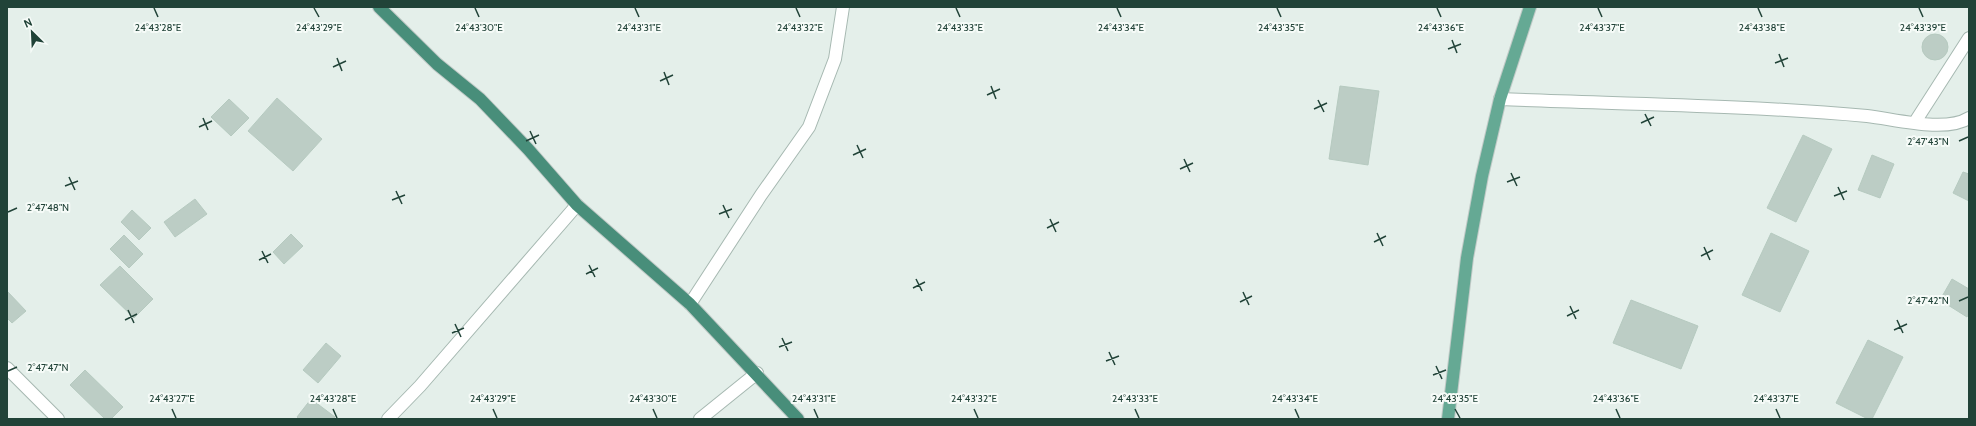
<svg xmlns="http://www.w3.org/2000/svg" width="1976" height="426" viewBox="0 0 1976 426" font-family="Cabin,sans-serif">
  <style>
    .building { fill: #bccdc5; stroke: #b6cac0 }
    .lines { fill: none; stroke-linecap: round; stroke-linejoin: round }
    .minor-casing { stroke: #a6b8b1; stroke-width: 14 }
    .primary-casing { stroke: #c1cac7; stroke-width: 14 }
    .trunk-casing { stroke: #c1cac7; stroke-width: 14 }
    .minor { stroke: #fff; stroke-width: 12 }
    .primary { stroke: #65a994; stroke-width: 12 }
    .trunk { stroke: #488e7a; stroke-width: 12 }
    .ticks { fill: none; stroke: #214338; stroke-width: 1.5 }
    .ticks-label { font-size: 10px; text-anchor: middle; fill: #214338; stroke: #f6fbf8; stroke-width: 4; stroke-linejoin: round; paint-order: stroke }
  </style>
  <rect width="100%" height="100%" fill="#e4efea"/>
  <path class="building" d="M1922 47a13 13 0 1 1 26 0a13 13 0 1 1-26 0Z
    M 1340,86 L 1379,91 L 1368,165 L 1329,159 Z
    M 277,98 L 322,139 L 293,171 L 248,131 Z
    M 229,99 L 249,118 L 231,136 L 211,117 Z
    M 1803,135 L 1832,149 L 1796,222 L 1767,208 Z
    M 1872,155 L 1894,164 L 1880,198 L 1858,190 Z
    M 1963,172 L 1969,174 L 1969,201 L 1953,193 Z
    M 195,199 L 207,214 L 175,237 L 164,222 Z
    M 132,210 L 151,228 L 139,240 L 121,222 Z
    M 1771,233 L 1809,251 L 1780,312 L 1742,295 Z
    M 291,234 L 303,246 L 284,264 L 273,252 Z
    M 124,235 L 143,254 L 129,268 L 110,249 Z
    M 120,266 L 153,299 L 134,318 L 100,285 Z
    M 1952,279 L 1969,289 L 1969,313 L 1967,317 L 1940,300 Z
    M 7,291 L 26,311 L 12,323 L 7,318 Z
    M 1631,300 L 1698,326 L 1681,369 L 1613,343 Z
    M 1868,340 L 1903,357 L 1872,419 L 1868,419 L 1836,403 Z
    M 326,343 L 341,356 L 318,383 L 303,370 Z
    M 85,370 L 123,407 L 111,419 L 105,419 L 70,385 Z
    M 311,399 L 335,417 L 333,419 L 299,419 L 297,417 Z"/>
  <g class="lines">
    <g class="minor-casing">
      <path id="minor" d="M 1500,99 C 1622,104 1745,105 1867,116 C 1895,119 1945,133 1969,118
        M 1915,122 L 1969,38
        M 690,304 L 761,195 L 809,127 L 835,59 L 843,7
        M 7,368 L 58,419
        M 388,419 L 420,386 L 577,205
        M 700,419 L 757,373"/>
    </g>
    <g class="primary-casing">
      <path id="primary" d="M 1448,419 L 1467,258 L 1482,176 L 1500,99 L 1530,7"/>
    </g>
    <g class="trunk-casing">
      <path id="trunk" d="M 379,7 L 437,64 L 480,99 L 528,149 L 577,205 L 690,304 L 798,419"/>
    </g>
    <use href="#minor" class="minor"/>
    <use href="#primary" class="primary"/>
    <use href="#trunk" class="trunk"/>
  </g>
  <path class="ticks" d="M 154,8 L 158,17M 314,8 L 319,17M 475,8 L 479,17M 635,8 L 639,17M 796,8 L 800,17M 956,8 L 960,17M 1117,8 L 1121,17M 1277,8 L 1281,17M 1437,8 L 1441,17M 1598,8 L 1602,17M 1758,8 L 1762,17M 1919,8 L 1923,17M 1452,40 L 1457,53M 1448,49 L 1461,44M 1779,54 L 1784,67M 337,58 L 342,71M 1775,63 L 1788,58M 333,67 L 346,61M 664,72 L 669,85M 660,81 L 673,75M 991,86 L 996,99M 987,95 L 1000,89M 1318,100 L 1324,112M 1314,109 L 1327,103M 1645,114 L 1651,126M 203,118 L 208,130M 1641,123 L 1654,117M 199,127 L 212,121M 530,131 L 536,144M 526,141 L 539,135M 1959,141 L 1968,137M 857,145 L 863,158M 853,155 L 866,149M 1184,159 L 1190,172M 1180,169 L 1193,163M 1511,173 L 1517,186M 69,177 L 75,190M 1507,182 L 1520,177M 65,186 L 78,181M 1838,187 L 1844,200M 396,191 L 402,204M 1834,196 L 1847,191M 392,200 L 405,195M 723,205 L 729,218M 8,212 L 17,208M 719,214 L 732,209M 1050,219 L 1056,232M 1047,228 L 1059,222M 1377,233 L 1383,246M 1374,242 L 1386,236M 1704,247 L 1710,260M 262,251 L 268,263M 1701,256 L 1713,250M 259,260 L 271,254M 589,265 L 595,277M 586,274 L 598,268M 916,279 L 922,291M 913,288 L 925,282M 1243,292 L 1249,305M 1959,301 L 1968,297M 1240,302 L 1252,296M 1570,306 L 1576,319M 128,310 L 134,323M 1567,316 L 1579,310M 125,320 L 137,314M 1897,320 L 1903,333M 455,324 L 461,337M 1894,330 L 1907,324M 452,333 L 464,328M 782,338 L 788,351M 779,347 L 792,342M 1109,352 L 1115,365M 1106,361 L 1119,356M 1436,366 L 1442,379M 8,371 L 17,367M 1433,375 L 1446,370M 172,409 L 176,418M 333,409 L 337,418M 493,409 L 497,418M 653,409 L 657,418M 814,409 L 818,418M 974,409 L 978,418M 1135,409 L 1139,418M 1295,409 L 1299,418M 1455,409 L 1460,418M 1616,409 L 1620,418M 1776,409 L 1780,418"/>
  <g class="ticks-label">
    <text x="319" y="31">24°43'29"E</text>
    <text x="479" y="31">24°43'30"E</text>
    <text x="639" y="31">24°43'31"E</text>
    <text x="1121" y="31">24°43'34"E</text>
    <text x="1281" y="31">24°43'35"E</text>
    <text x="1602" y="31">24°43'37"E</text>
    <text x="1762" y="31">24°43'38"E</text>
    <text x="1923" y="31">24°43'39"E</text>
    <text x="158" y="31">24°43'28"E</text>
    <text x="800" y="31">24°43'32"E</text>
    <text x="960" y="31">24°43'33"E</text>
    <text x="1441" y="31">24°43'36"E</text>
    <text x="1928" y="145">2°47'43"N</text>
    <text x="48" y="211">2°47'48"N</text>
    <text x="1928" y="304">2°47'42"N</text>
    <text x="48" y="371">2°47'47"N</text>
    <text x="172" y="402">24°43'27"E</text>
    <text x="333" y="402">24°43'28"E</text>
    <text x="493" y="402">24°43'29"E</text>
    <text x="653" y="402">24°43'30"E</text>
    <text x="814" y="402">24°43'31"E</text>
    <text x="974" y="402">24°43'32"E</text>
    <text x="1135" y="402">24°43'33"E</text>
    <text x="1295" y="402">24°43'34"E</text>
    <text x="1455" y="402">24°43'35"E</text>
    <text x="1616" y="402">24°43'36"E</text>
    <text x="1776" y="402">24°43'37"E</text>
  </g>
  <rect width="1976" height="426" fill="none" stroke="#214338" stroke-width="16"/>
  <g transform="translate(32 32) rotate(336)" stroke="#f6fbf8" stroke-width="3" paint-order="stroke">
  <path d="M0-3L7 15L0 10L-7 15Z" fill="#214338"/>
  <text y="-6" font-size="11" font-weight="bold" text-anchor="middle" fill="#214338">N</text>
  </g>
</svg>
